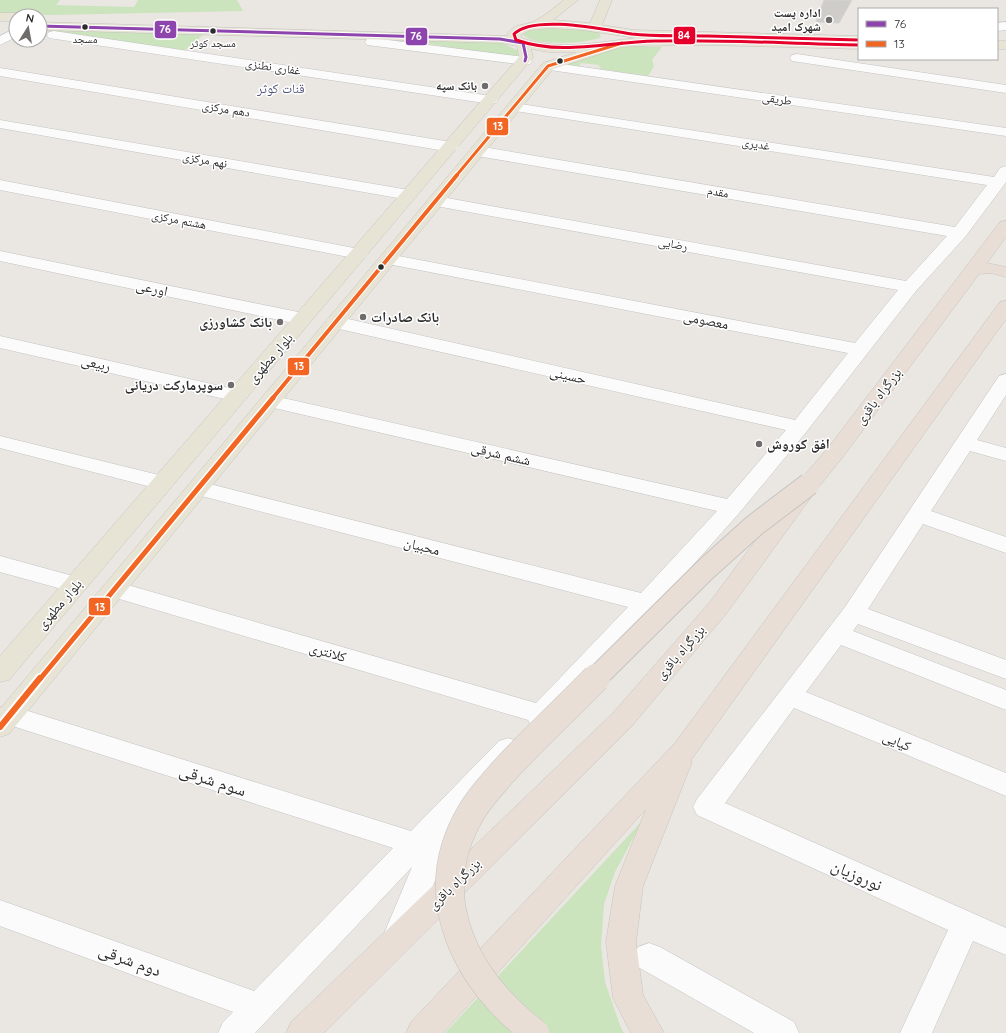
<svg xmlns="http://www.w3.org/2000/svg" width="1006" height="1033" viewBox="0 0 1006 1033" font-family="Quicksand,'Noto Naskh Arabic',sans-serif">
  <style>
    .green { fill: #cbe4bd }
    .building { fill: #cfcdc9; stroke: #d5d3ce }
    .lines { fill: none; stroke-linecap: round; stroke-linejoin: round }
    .minor-casing { stroke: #c3c3c3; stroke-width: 1 }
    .major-casing { stroke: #c6c4c2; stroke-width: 1 }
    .highway-casing { stroke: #c6c4c2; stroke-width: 1 }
    .minor { fill: #fcfbfb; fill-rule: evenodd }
    .major { fill: #e7e4d5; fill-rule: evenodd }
    .highway { fill: #e8ded5; fill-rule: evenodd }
    .highway-bridge-far1-casing { stroke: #c6c4c2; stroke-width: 24; stroke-linecap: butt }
    .highway-bridge-casing { stroke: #c6c4c2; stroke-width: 29; stroke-linecap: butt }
    .highway-bridge-far1 { stroke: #e8ded5; stroke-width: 22 }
    .highway-bridge { stroke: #e8ded5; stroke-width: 28 }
    .bus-1-casing { stroke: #fff; stroke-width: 5 }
    .bus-2-far3-casing { stroke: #fff; stroke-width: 5 }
    .bus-2-far2-casing { stroke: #fff; stroke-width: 6 }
    .bus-2-far1-casing { stroke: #fff; stroke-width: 8 }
    .bus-2-casing { stroke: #fff; stroke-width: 10 }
    .bus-3-casing { stroke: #fff; stroke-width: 5 }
    .bus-1 { stroke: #8e44ad; stroke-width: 3 }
    .bus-2-far3 { stroke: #f26522; stroke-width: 3 }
    .bus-2-far2 { stroke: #f26522; stroke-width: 4 }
    .bus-2-far1 { stroke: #f26522; stroke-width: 5 }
    .bus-2 { stroke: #f26522; stroke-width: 6 }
    .bus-3 { stroke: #e4002b; stroke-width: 3 }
    .poi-dot { fill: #6e6d6c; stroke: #fff; stroke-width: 1.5 }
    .bus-dot { fill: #2c2c2c; stroke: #fff; stroke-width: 1.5 }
    .labels { text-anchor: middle; stroke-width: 3; stroke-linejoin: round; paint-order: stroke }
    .far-bus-label { font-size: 11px; fill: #2c2c2c; stroke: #fff }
    .far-poi-label { font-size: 12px; font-weight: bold; fill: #2c2c2c; stroke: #fff; text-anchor: end }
    .far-street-label { font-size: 12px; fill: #2c2c2c; stroke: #fff }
    .far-neighbourhood-label { font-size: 13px; fill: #4e537c; stroke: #fff }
    .street-label { font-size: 14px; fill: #2c2c2c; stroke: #fff }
    .poi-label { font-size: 14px; font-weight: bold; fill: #2c2c2c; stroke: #fff; text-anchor: start }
    .near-street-label { font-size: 17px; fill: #2c2c2c; stroke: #fff }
    .line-badge { stroke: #fff; stroke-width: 1.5 }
    .badge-label { font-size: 11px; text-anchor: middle; font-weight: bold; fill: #fff }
  </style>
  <rect width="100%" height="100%" fill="#eae7e2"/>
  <path class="green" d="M 0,0 L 60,0 L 56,5 L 134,7 L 138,0 L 237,0 L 243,11 L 51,15 L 0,14 Z
    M 566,27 L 599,32 L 601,37 C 589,44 528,47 522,33 L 536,28 Z
    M 40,30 L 204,34 L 184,51 Z
    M 386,37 L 498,41 L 519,51 L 517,57 L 512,57 Z
    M 631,46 L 662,47 L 652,60 L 654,66 L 648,76 L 600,69 L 599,65 L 581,63 L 579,67 L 564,65 L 614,49 Z
    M 643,820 L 615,872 L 604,904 L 601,945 L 605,982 L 621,1028 L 624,1033 L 445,1033 Z"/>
  <path class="building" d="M 824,0 L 852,0 L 839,23 L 816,22 Z"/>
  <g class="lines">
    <g class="minor-casing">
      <path id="minor" d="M 1006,22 L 1006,30 L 997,31 L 997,23 Z
        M 16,28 L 16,37 L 0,45 L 0,36 Z
        M 54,31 L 491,96 L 496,97 L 498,100 L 496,103 L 491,104 L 49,38 L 47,35 L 49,32 Z
        M 372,38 L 525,57 L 530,58 L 532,61 L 530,64 L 525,65 L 367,45 L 365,42 L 367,39 Z
        M 797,54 L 1006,85 L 1006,93 L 792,61 L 790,58 L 792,55 Z
        M 548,62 L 1006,128 L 1006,136 L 543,69 L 541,66 L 543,63 Z
        M 0,68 L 451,142 L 456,144 L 459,147 L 456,150 L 451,152 L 0,76 Z
        M 514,103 L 994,177 L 1000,168 L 1006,166 L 1006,182 L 1004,185 L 965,237 L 916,291 L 807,431 L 740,512 L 654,609 L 548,723 L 539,726 L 530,723 L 528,720 L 106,595 L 102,589 L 106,583 L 114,581 L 536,703 L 628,607 L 190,493 L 187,488 L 190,483 L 198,481 L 641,593 L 717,511 L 270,407 L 263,405 L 260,401 L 263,397 L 270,395 L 727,499 L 786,430 L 335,328 L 328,326 L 326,322 L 328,318 L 335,316 L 795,420 L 848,353 L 388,264 L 382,263 L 379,259 L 382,255 L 388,254 L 855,343 L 898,290 L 436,206 L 430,204 L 428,201 L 430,198 L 436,196 L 906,281 L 947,236 L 477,156 L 472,154 L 469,151 L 472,148 L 477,146 L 955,227 L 987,185 L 509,110 L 507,107 L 509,104 Z
        M 0,120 L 409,190 L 415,192 L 417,195 L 415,198 L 409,200 L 0,128 Z
        M 0,180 L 359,249 L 365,250 L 368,254 L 365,258 L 359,259 L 0,190 Z
        M 0,251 L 303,313 L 309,315 L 312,319 L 309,323 L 303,325 L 0,261 Z
        M 0,336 L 238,390 L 245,392 L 248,396 L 245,400 L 238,402 L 0,348 Z
        M 1006,374 L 1006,395 L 977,440 L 1006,448 L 1006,461 L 970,451 L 931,511 L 1006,537 L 1006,553 L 923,524 L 868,609 L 1006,660 L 1006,679 L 858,624 L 853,631 L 1006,690 L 1006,710 L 841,645 L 806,692 L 1006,773 L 1006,796 L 794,708 L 725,803 L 1006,928 L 1006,955 L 973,941 L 932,1033 L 900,1033 L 948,930 L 697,815 L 693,807 L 697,799 L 845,607 L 999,376 Z
        M 0,436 L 171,478 L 174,483 L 171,488 L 163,490 L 0,448 Z
        M 0,556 L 84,579 L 88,585 L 84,591 L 76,593 L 0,572 Z
        M 9,705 L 411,831 L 499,741 L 508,738 L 517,741 L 521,748 L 517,755 L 459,817 L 460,819 L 409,945 L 398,949 L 387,945 L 383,936 L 412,867 L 255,1033 L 218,1033 L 223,1022 L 233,1012 L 0,926 L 0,900 L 254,991 L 393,848 L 0,722 L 0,708 Z
        M 649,943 L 660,947 L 794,1022 L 799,1033 L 754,1033 L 638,967 L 634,957 L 638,947 Z"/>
    </g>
    <g class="major-casing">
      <path id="major" d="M 564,0 L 578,0 L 553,20 L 590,23 L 600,0 L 612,0 L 602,25 L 634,30 L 859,36 L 859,49 L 706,45 L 638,46 L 621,47 L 553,69 L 9,734 L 0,737 L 0,709 L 543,63 L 577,52 L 549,52 L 531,49 L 533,57 L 531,60 L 9,680 L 0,682 L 0,656 L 519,57 L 517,46 L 500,43 L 40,30 L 40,22 L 508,36 L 507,34 C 516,22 525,26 535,21 C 546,15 555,7 564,0 ZM 550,28 L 582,30 L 636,38 C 598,42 559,51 522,38 L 521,35 L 530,30 Z
        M 0,13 L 16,13 L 22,16 L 16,16 L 16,21 L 0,21 Z
        M 997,41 L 1006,41 L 1006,49 L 997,49 Z"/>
    </g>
    <g class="highway-casing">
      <path id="highway" d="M 1006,221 L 1006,237 L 987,263 L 1006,267 L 1006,277 L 991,273 L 979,274 L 842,458 L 817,489 L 726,614 L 631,727 L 324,1033 L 286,1033 L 291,1022 L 613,713 L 710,602 L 801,479 L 828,448 L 1000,222 Z
        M 1006,301 L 1006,319 L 691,760 L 692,762 L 643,886 L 636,942 L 643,995 L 664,1033 L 631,1033 L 613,998 L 606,942 L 615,886 L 646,809 L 443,1033 L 406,1033 L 411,1022 L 675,743 L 1000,302 Z"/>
    </g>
    <use href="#minor" class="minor"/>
    <use href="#major" class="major"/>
    <use href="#highway" class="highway"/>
    <g class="highway-bridge-far1-casing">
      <path id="highway-bridge-far1" d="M 595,679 L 706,569 L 755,525 L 809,484"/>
    </g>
    <g class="highway-bridge-casing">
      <path id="highway-bridge" d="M 535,1033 C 465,979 421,895 472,811 C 480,797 492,785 502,773 C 532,740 565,710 596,678"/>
    </g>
    <use href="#highway-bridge-far1" class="highway-bridge-far1"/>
    <use href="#highway-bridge" class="highway-bridge"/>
    <g class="bus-1-casing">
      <path id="bus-1" d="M 40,26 L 500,39 L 523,43 L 526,57 L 525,61"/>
    </g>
    <g class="bus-2-far3-casing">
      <path id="bus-2-far3" d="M 456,176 L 548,66 L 622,43"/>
    </g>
    <g class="bus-2-far2-casing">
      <path id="bus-2-far2" d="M 272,399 L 457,175"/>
    </g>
    <g class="bus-2-far1-casing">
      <path id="bus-2-far1" d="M 40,679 L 273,398"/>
    </g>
    <g class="bus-2-casing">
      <path id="bus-2" d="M 0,727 L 40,678"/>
    </g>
    <g class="bus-3-casing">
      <path id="bus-3" d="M 859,40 C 809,39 758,37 708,36 C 683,35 657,37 632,34 C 605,30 534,14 514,34 L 516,40 C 563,56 607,42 655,41 C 723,39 791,44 859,45"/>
    </g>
    <use href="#bus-1" class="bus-1"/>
    <use href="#bus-2-far3" class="bus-2-far3"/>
    <use href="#bus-2-far2" class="bus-2-far2"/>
    <use href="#bus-2-far1" class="bus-2-far1"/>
    <use href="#bus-2" class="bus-2"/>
    <use href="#bus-3" class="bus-3"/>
  </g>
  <g class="poi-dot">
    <circle cx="829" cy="20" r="4"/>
    <circle cx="485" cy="86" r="4"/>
    <circle cx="363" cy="317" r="4"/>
    <circle cx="280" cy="322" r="4"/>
    <circle cx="231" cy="385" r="4"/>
    <circle cx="759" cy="444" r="4"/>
  </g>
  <g class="bus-dot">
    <circle cx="85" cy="27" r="3.5"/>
    <circle cx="213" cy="31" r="3.5"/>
    <circle cx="560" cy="61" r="3.5"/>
    <circle cx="381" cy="267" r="3.5"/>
  </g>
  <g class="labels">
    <g class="far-bus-label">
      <text x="85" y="43">مسجد</text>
      <text x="213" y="47">مسجد کوثر</text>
    </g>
    <g class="far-poi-label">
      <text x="821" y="17">اداره پست<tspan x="821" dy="14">شهرک امید</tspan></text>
      <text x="477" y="90">بانک سپه</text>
    </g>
    <g class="far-street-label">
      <text transform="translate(273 67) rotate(8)" y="4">غفاری نطنزی</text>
      <text transform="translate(777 99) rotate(8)" y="4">طریقی</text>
      <text transform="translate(226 109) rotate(9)" y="4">دهم مرکزی</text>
      <text transform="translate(756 144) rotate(9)" y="4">غدیری</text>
      <text transform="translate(205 160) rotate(10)" y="4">نهم مرکزی</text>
      <text transform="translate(718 192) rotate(10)" y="4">مقدم</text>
      <text transform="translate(179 220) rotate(11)" y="4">هشتم مرکزی</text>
      <text transform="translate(673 244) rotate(10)" y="4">رضایی</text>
    </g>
    <g class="far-neighbourhood-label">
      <text x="281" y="93">قنات کوثر</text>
    </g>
    <g class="street-label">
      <text transform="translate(152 288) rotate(12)" y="5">اورعی</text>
      <text transform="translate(706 320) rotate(11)" y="5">معصومی</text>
      <text transform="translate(270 358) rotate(-49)" y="5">بلوار مطهری</text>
      <text transform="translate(96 363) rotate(13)" y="5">ربیعی</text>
      <text transform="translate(568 375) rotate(13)" y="5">حسینی</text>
      <text transform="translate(878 396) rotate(-53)" y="5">بزرگراه باقری</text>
      <text transform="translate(501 454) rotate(13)" y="5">ششم شرقی</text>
      <text transform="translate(422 546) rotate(14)" y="5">محبیان</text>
      <text transform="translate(59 604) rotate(-49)" y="5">بلوار مطهری</text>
      <text transform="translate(328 652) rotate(16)" y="5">کلانتری</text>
      <text transform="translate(680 652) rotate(-49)" y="5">بزرگراه باقری</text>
      <text transform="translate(897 741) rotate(23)" y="5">کیایی</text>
      <text transform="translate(454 884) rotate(-44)" y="5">بزرگراه باقری</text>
    </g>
    <g class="poi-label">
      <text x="371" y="322">بانک صادرات</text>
      <text x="272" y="327" text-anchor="end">بانک کشاورزی</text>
      <text x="223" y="390" text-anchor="end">سوپرمارکت دریانی</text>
      <text x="767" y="449">افق کوروش</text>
    </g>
    <g class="near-street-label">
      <text transform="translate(213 780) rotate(18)" y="6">سوم شرقی</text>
      <text transform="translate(857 875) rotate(24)" y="6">نوروزیان</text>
      <text transform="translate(130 960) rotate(20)" y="6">دوم شرقی</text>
    </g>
  </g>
  <g class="line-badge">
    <rect x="154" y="20" width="23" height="19" rx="4" fill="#8e44ad"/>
    <rect x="673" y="26" width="23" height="19" rx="4" fill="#e4002b"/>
    <rect x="405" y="27" width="23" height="19" rx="4" fill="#8e44ad"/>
    <rect x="486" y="117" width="23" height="19" rx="4" fill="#f26522"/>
    <rect x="287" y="357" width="23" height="19" rx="4" fill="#f26522"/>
    <rect x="88" y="597" width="23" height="19" rx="4" fill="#f26522"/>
  </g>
  <g class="badge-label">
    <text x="165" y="33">76</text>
    <text x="684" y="39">84</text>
    <text x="416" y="40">76</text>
    <text x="498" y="130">13</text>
    <text x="299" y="370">13</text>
    <text x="100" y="611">13</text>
  </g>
  <rect x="858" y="8" width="140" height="52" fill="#ffffff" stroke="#ababab"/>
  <rect x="866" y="21" width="20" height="6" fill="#8e44ad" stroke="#ababab"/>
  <text x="894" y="28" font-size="12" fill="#2c2c2c">76</text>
  <rect x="866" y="41" width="20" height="6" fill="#f26522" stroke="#ababab"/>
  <text x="894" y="48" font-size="12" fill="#2c2c2c">13</text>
  <g transform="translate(28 28) rotate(11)"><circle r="19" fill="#ffffff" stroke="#ababab"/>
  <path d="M0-3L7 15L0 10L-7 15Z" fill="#6e6d6c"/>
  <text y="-6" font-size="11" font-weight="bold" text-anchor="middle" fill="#2c2c2c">N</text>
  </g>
</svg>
